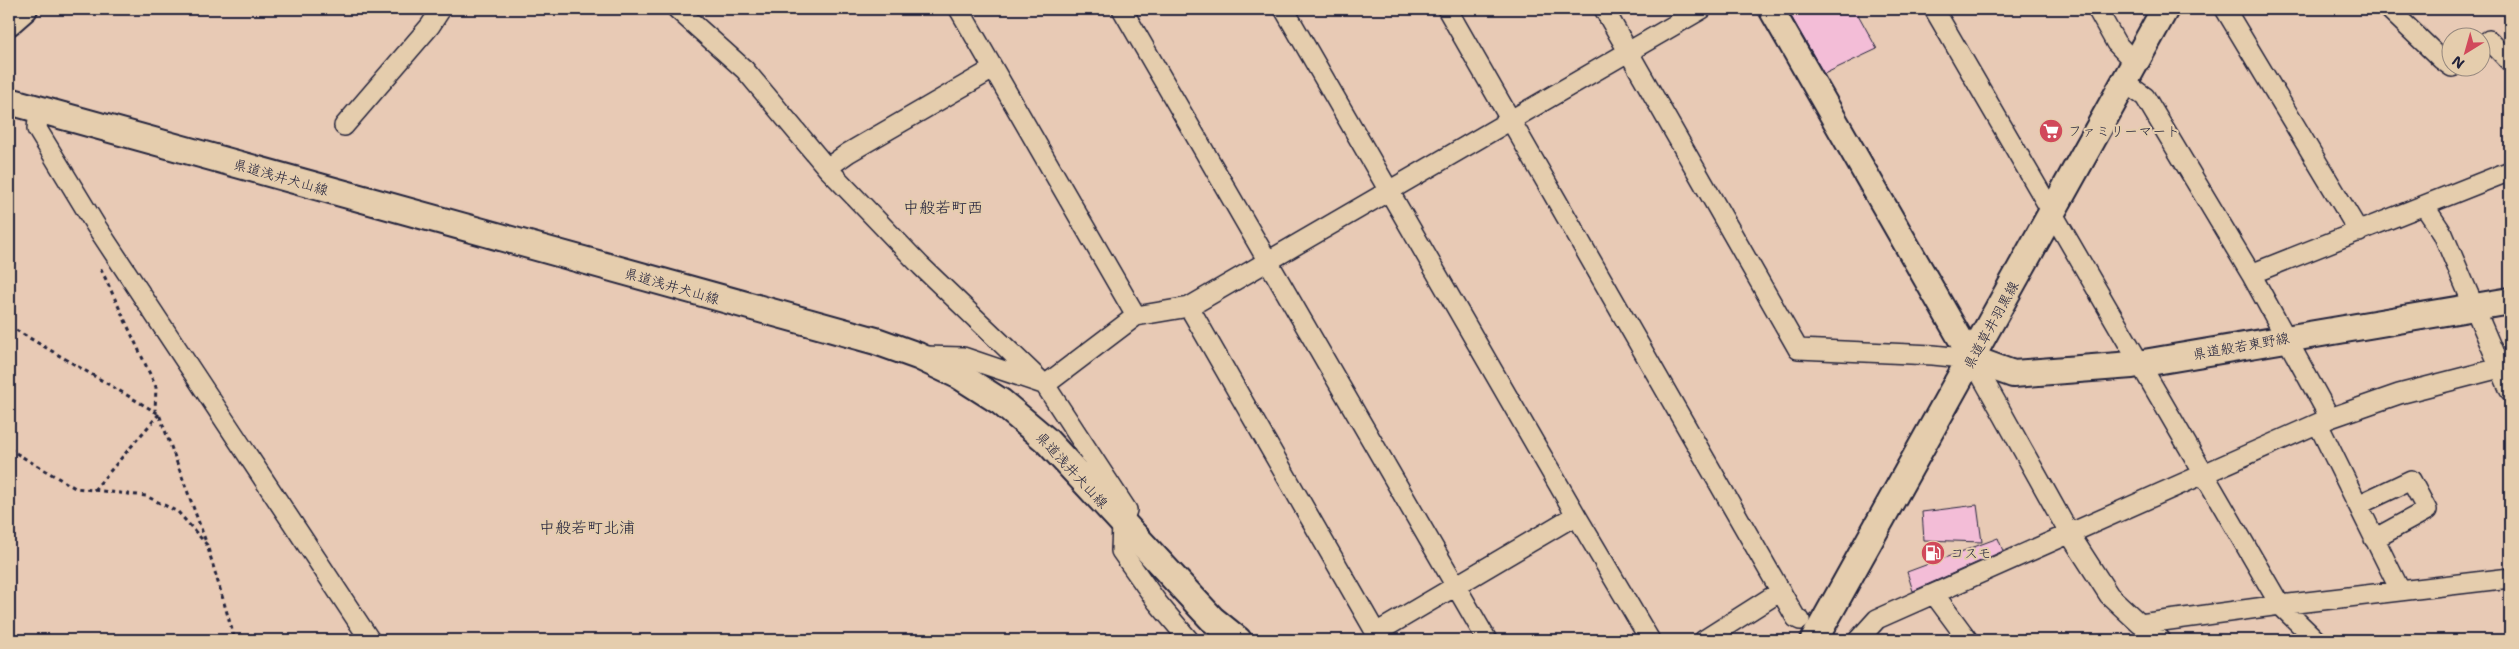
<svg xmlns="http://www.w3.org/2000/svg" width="2519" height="649" viewBox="0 0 2519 649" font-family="'Shantell Sans','Klee One',sans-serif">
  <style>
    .building { fill: #f3bdd7; stroke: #22223b }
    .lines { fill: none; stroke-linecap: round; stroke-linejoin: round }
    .minor-tunnel { stroke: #c0a89d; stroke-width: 19; stroke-dasharray: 19 9; stroke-linecap: butt }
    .minor-casing { stroke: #22223b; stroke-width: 22 }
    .tertiary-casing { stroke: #22223b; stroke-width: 28 }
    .secondary-casing { stroke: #22223b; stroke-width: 30 }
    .path { stroke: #22223b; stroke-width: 3; stroke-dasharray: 4 4; stroke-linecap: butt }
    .minor { stroke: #e5cdad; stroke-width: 19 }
    .tertiary { stroke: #e5cdad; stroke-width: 24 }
    .secondary { stroke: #e5cdad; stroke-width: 26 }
    .labels { text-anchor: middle; stroke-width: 4; stroke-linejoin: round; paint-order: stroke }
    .poi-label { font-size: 14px; fill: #22223b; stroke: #e5cdad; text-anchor: start }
    .street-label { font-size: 14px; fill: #22223b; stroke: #e5cdad }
    .quarter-label { font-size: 16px; fill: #22223b; stroke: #e5cdad }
  </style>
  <rect width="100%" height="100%" fill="#e8cab5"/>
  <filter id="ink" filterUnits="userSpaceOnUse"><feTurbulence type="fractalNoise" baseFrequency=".02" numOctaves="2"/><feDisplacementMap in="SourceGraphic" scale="10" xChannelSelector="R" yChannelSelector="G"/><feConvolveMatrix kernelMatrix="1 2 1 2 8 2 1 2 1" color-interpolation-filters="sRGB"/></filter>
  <g filter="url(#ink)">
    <path class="building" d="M 1793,9 L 1855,9 L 1877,49 L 1824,74 L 1788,11 Z
      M 1977,505 L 1982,542 L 1924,540 L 1922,512 Z
      M 1998,538 L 2003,551 L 1913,591 L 1907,572 Z"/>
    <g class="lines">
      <path class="minor-tunnel" d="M 1810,626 L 1835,640"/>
      <g class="minor-casing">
        <path id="minor" d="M 677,9 L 745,70 L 827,168 L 921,266 L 1045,385 L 1127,510 L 1122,523 L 1121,551 L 1157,602 L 1189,640
          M 959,9 L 1136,316
          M 1122,9 L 1487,640
          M 1284,9 L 1576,515
          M 1447,9 L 1796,618 L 1800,620
          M 1604,9 L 1798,349 L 1933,355 L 1972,359 L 2069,533 L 2109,595 L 2140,624 L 2161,640
          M 1934,9 L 2280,605 L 2316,640
          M 2097,9 L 2116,43 L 2135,63
          M 2225,9 L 2359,232
          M 2389,9 L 2441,59 L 2452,67
          M 2482,46 L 2489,40 L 2510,62
          M 2124,82 L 2145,97 L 2251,274 L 2330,418
          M 39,109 L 37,129 L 96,226 L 370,640
          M 344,126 L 430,26 L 441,9
          M 827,168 L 848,153 L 993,69
          M 2425,207 L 2443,234 L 2510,391
          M 2251,274 L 2510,171
          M 1189,307 L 1376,633 L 1576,515 L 1650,640
          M 924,356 L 963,357 L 1040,383
          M 1045,385 L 1136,316 L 1189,307 L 1702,9
          M 2318,424 L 2400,590
          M 2358,505 L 2411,480 L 2427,510 L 2374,539
          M 1934,594 L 1968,640
          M 2140,624 L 2280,605 L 2510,578
          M 1704,640 L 1781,591
          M 1858,640 L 1877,619 L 2330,418 L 2399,394 L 2500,368"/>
      </g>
      <g class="tertiary-casing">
        <path id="tertiary" d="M 1771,9 L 1972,359
          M 9,23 L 25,9"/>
      </g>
      <g class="secondary-casing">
        <path id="secondary" d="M 9,101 L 876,341 L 918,356 L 960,376 L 1001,402 L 1046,440 L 1212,619 L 1238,640
          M 1972,359 L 2013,374 L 2132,365 L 2510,301
          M 1814,640 L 2165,9"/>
      </g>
      <path class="path" d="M 101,269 L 156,387 L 155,411
        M 9,326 L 159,414 L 206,542
        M 9,449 L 75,488 L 146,496 L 178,512 L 207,545 L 235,640
        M 94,490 L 159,414"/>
      <use href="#minor" class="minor"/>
      <use href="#tertiary" class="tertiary"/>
      <use href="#secondary" class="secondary"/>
    </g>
  </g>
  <defs>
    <g id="supermarket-disc" transform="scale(1.25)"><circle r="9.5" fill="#d1495b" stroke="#e5cdad"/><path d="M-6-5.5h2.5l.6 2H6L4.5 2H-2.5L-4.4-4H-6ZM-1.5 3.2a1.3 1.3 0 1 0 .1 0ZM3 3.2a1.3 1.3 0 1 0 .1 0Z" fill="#fff"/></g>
    <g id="fuel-disc" transform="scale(1.25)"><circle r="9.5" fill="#d1495b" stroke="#e5cdad"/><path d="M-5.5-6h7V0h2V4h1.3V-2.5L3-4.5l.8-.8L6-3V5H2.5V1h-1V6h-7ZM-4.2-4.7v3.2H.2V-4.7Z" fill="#fff"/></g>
  </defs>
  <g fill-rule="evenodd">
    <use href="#supermarket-disc" x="2051" y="131"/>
    <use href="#fuel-disc" x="1933" y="553"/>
  </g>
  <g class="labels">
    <g class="poi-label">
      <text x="2068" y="136">ファミリーマート</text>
      <text x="1950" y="558">コスモ</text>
    </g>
    <g class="street-label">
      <text transform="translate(281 177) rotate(16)" y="5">県道浅井犬山線</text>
      <text transform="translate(672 286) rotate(16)" y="5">県道浅井犬山線</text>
      <text transform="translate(1991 325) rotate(-61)" y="5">県道草井羽黒線</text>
      <text transform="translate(2241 346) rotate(-10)" y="5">県道般若東野線</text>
      <text transform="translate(1072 470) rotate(47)" y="5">県道浅井犬山線</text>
    </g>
    <g class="quarter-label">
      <text x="943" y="213">中般若町西</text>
      <text x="587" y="533">中般若町北浦</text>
    </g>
  </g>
  <rect width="2519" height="649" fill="none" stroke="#e5cdad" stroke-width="30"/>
  <rect x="15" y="15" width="2489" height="619" fill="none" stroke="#22223b" stroke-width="2" filter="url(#ink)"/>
  <g transform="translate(2466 52) rotate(217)"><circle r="24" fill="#e5cdad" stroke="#97897f"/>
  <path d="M0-4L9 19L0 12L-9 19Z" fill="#d1495b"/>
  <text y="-8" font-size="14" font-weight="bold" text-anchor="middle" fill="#22223b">N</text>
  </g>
</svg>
